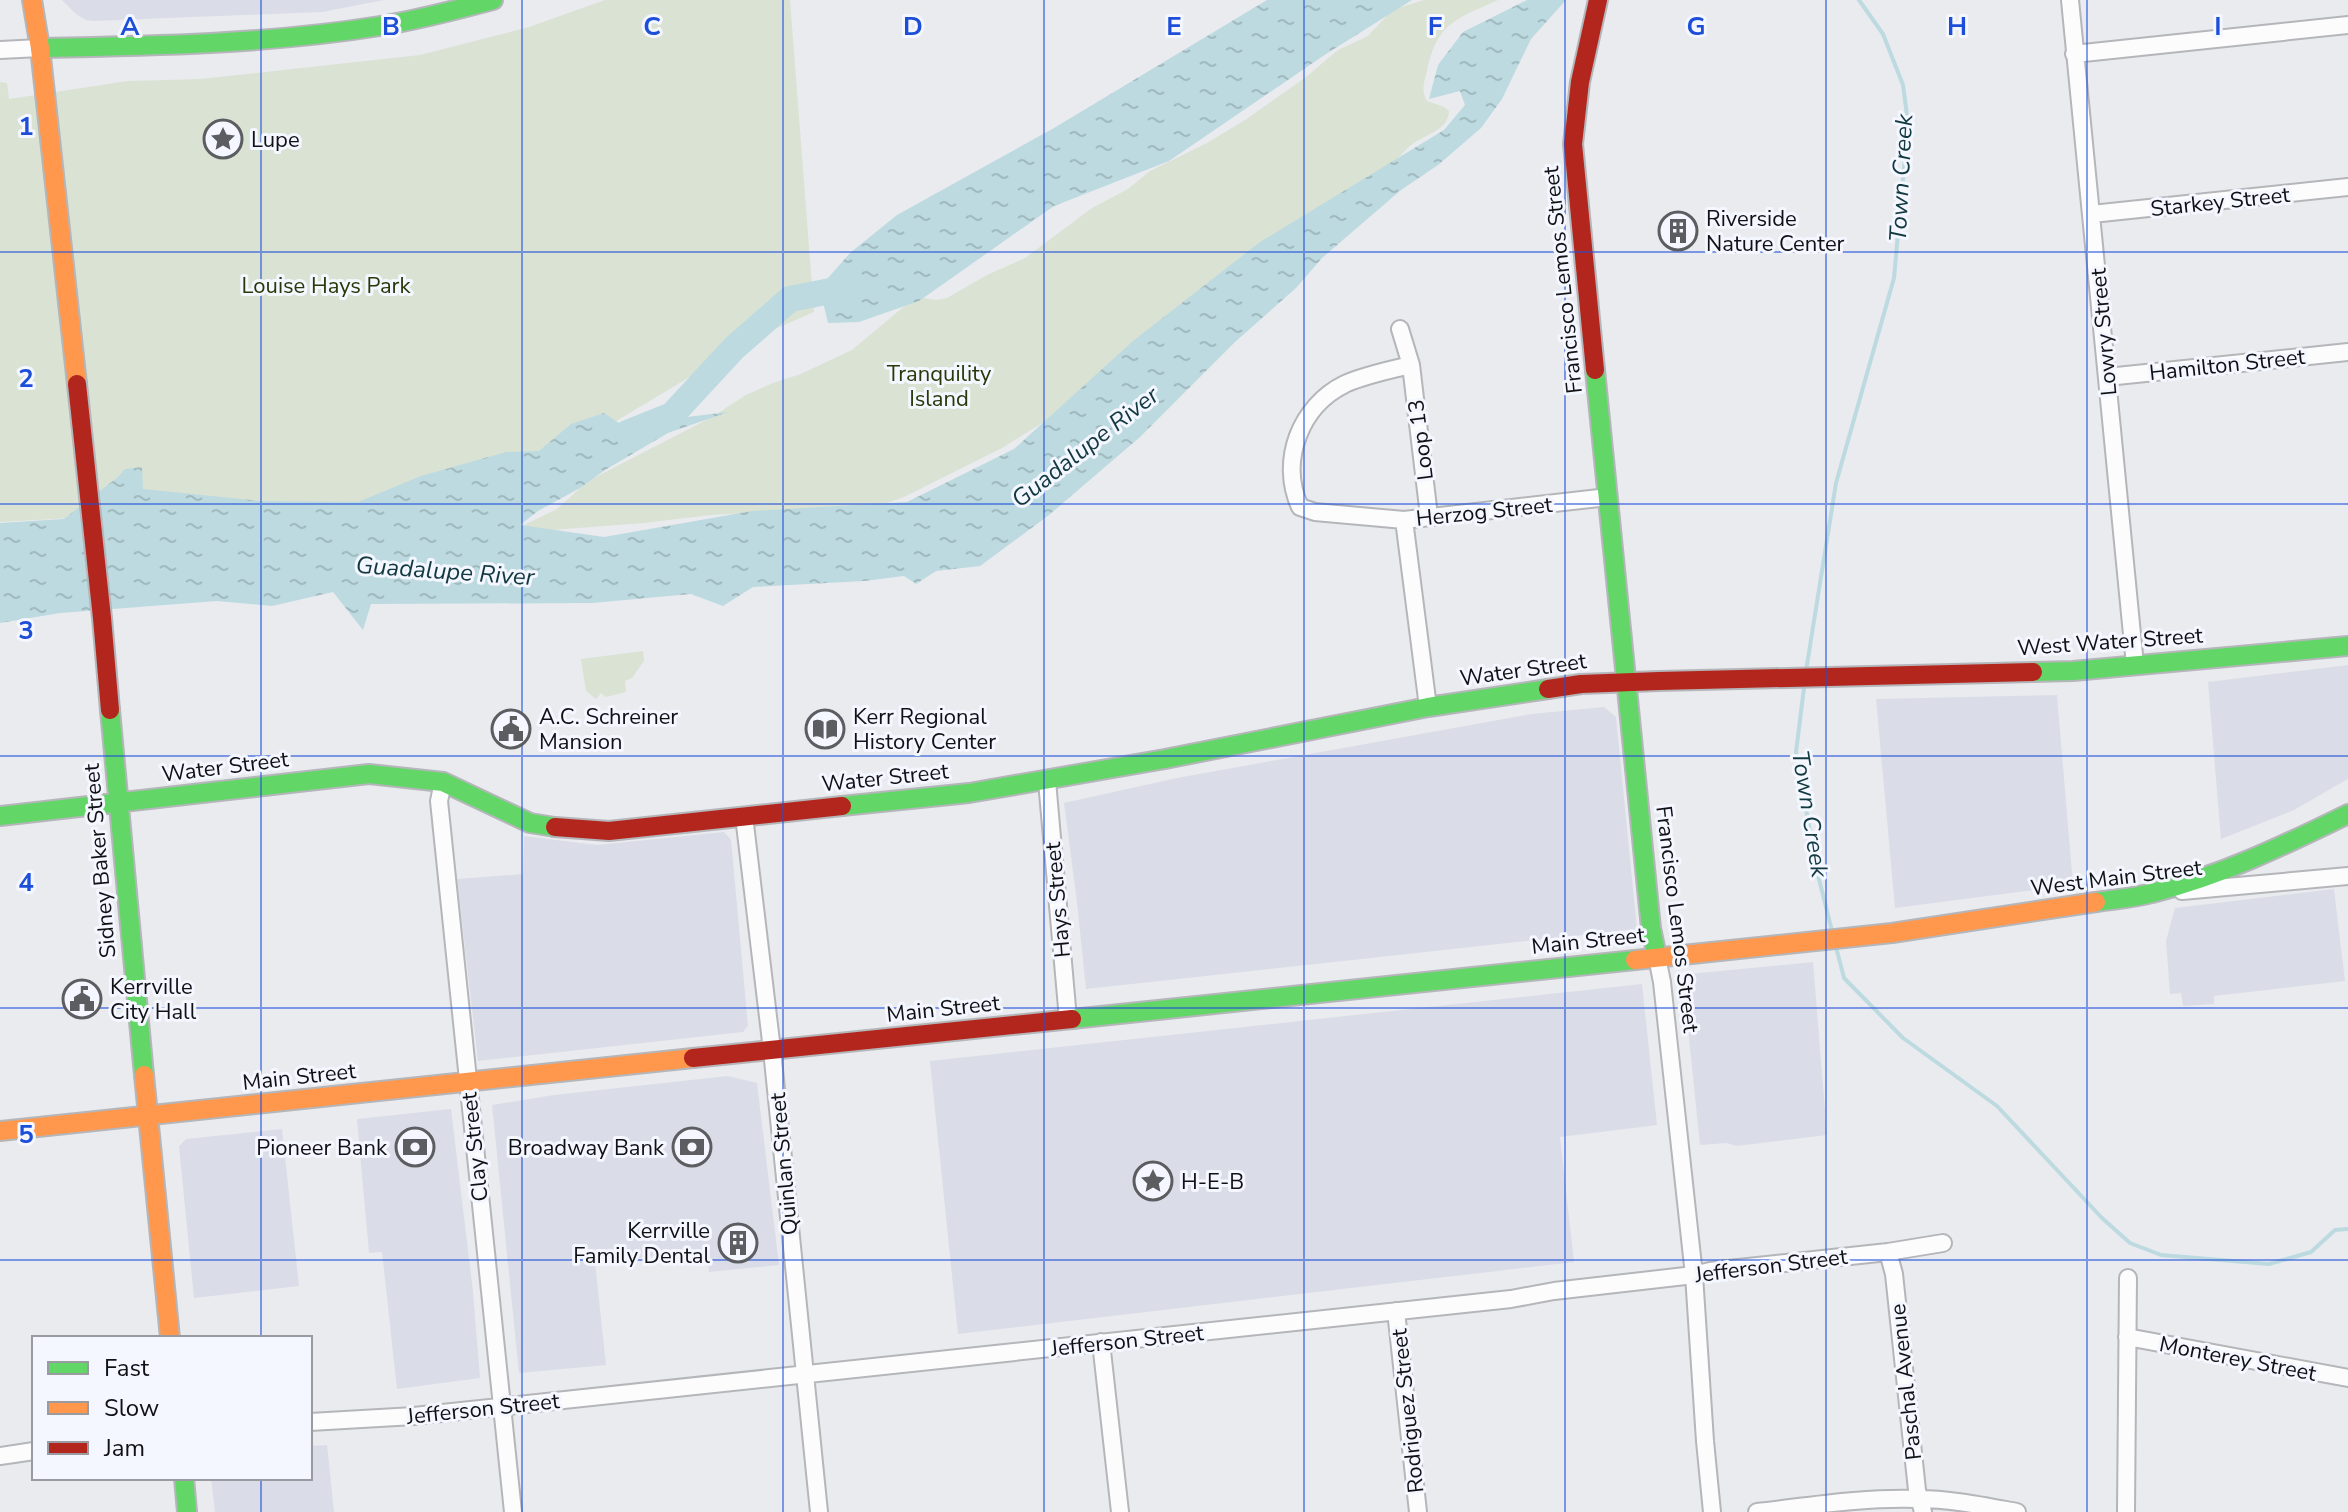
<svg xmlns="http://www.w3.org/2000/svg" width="2348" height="1512" viewBox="0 0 2348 1512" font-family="'Nunito Sans',sans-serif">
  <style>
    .built { fill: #dadde7 }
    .green { fill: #dae2d4 }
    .water { fill: url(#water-ripples) }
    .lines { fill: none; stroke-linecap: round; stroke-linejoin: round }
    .stream { stroke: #bcdae0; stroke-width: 4 }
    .river { stroke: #bcdae0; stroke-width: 26 }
    .street-casing { stroke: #b5b6ba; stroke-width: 20 }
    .fast-casing { stroke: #b5b6ba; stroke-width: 22 }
    .slow-casing { stroke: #b5b6ba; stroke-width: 22 }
    .jam-casing { stroke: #b5b6ba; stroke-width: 22 }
    .street { stroke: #fcfcfd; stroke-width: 16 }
    .fast { stroke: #63d668; stroke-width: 18 }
    .slow { stroke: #ff974d; stroke-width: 18 }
    .jam { stroke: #b3261e; stroke-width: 18 }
    .grid { fill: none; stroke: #1d4ed8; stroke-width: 2; stroke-opacity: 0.55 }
    .labels { text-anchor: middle; stroke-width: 6; stroke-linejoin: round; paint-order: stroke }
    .poi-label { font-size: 22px; fill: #101114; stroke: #f4f7ff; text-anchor: start }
    .street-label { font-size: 22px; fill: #101114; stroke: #f4f7ff }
    .park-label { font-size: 22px; fill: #273908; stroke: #f4f7ff }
    .water-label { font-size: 24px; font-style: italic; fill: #123940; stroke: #f4f7ff }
    .grid-label { font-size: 26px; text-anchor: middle; font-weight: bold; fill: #1d4ed8; stroke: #f4f7ff; stroke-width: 6; stroke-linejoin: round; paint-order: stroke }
  </style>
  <defs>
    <pattern id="water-ripples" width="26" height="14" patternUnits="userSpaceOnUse" patternTransform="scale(2)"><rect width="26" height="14" fill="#bcdae0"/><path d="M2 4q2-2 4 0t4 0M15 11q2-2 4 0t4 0" fill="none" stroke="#a1babf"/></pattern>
  </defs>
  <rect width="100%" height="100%" fill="#e9ebef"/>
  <path class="built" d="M 62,0 L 384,0 L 322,12 L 94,21 L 86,20 L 76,14 Z
    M 2348,665 L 2348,779 L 2294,810 L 2221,839 L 2208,682 Z
    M 2057,695 L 2073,885 L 1895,908 L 1876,699 Z
    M 1604,707 L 1616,717 L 1637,929 L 1086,989 L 1077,902 L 1064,803 L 1177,778 L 1531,714 Z
    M 724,832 L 731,840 L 748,1026 L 743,1032 L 478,1061 L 457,879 L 523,874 L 524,836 L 597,845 Z
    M 2334,889 L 2345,981 L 2214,996 L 2214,1004 L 2183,1006 L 2181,993 L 2170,994 L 2166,941 L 2175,908 Z
    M 1813,962 L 1827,1135 L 1736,1146 L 1727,1143 L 1700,1145 L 1684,989 L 1689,974 Z
    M 1642,984 L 1657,1125 L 1560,1137 L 1574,1262 L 958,1334 L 930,1061 Z
    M 728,1076 L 757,1083 L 779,1265 L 709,1272 L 706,1250 L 595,1263 L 606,1365 L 519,1373 L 492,1105 L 554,1095 Z
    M 451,1109 L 473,1292 L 480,1378 L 397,1389 L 382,1252 L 369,1253 L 357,1119 Z
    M 282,1129 L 299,1286 L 194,1298 L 179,1146 L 186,1139 Z
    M 327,1445 L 334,1512 L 215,1512 L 211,1478 L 310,1478 L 310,1446 Z"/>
  <path class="green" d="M 605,0 L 790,0 L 814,312 L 756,337 L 525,476 L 358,502 L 0,522 L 0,82 L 7,83 L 9,99 L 128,81 L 201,79 L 420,55 L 529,27 Z
    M 1424,0 L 1498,0 C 1457,19 1437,22 1427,71 C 1424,81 1421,92 1427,101 L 1444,107 L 1449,111 C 1449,130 1424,135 1411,145 C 1404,151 1398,158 1392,165 L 1044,422 L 1002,448 L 904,497 L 887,503 L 861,507 L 711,515 L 643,523 L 527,532 L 522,526 L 557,509 L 588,481 L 712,417 L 746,395 L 773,383 L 801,374 L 852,350 L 907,304 L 922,298 L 937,300 L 947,298 L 987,275 L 1025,258 L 1092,208 L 1128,189 L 1150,171 L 1207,143 L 1245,120 L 1306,77 L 1338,50 L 1368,36 L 1392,10 Z
    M 643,651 L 644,661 L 632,678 L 625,681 L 626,692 L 606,697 L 601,693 L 596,699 L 586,691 L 581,659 Z"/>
  <path class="water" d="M 1267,0 L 1412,0 L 1326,54 L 1169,161 L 1054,206 L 919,301 L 859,322 L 828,323 L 822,298 L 828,278 L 850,253 L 897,215 L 1054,128 Z
    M 1527,0 L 1566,0 L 1531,39 L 1502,99 L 1481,128 L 1438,165 L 1401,190 L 1322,258 L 1296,288 L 1235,342 L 1140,437 L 1049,515 L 980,566 L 936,571 L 916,584 L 904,576 L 864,581 L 753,587 L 723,606 L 691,594 L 592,603 L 371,604 L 363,630 L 333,592 L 272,606 L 217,601 L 60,613 L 0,623 L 0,523 L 64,519 L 118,477 L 125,469 L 142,467 L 143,489 L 260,501 L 358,502 L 421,476 L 506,452 L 539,451 L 571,424 L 604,413 L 622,425 L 728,412 L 668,433 L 605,470 L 580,488 L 538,511 L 520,525 L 604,537 L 752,511 L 907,502 L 1014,449 L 1133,341 L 1260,242 L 1444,130 L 1465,105 L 1460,91 L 1429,99 L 1438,65 L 1463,32 Z"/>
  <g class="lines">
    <path class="stream" d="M 1806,671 L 1836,483 L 1894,278 L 1908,123 L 1903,85 L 1883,34 L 1859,0
      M 1804,688 L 1796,752 L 1817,871 L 1832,931
      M 1836,947 L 1844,978 L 1903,1038 L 1997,1106 L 2102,1218 L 2130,1243 L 2161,1255 L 2269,1264 L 2311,1252 L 2335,1230 L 2348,1229"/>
    <path class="river" d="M 627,433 L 672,415 L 734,348 L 790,299 L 856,286"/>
    <g class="street-casing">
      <path id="street" d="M 2070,0 L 2135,665
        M 0,50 L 40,48
        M 2074,54 L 2348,25
        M 2092,214 L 2348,187
        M 1400,329 L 1411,365
        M 2107,377 L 2348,352
        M 1404,520 L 1315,512 L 1300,507 C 1279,461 1300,406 1345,384 C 1365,375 1390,370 1411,365 L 1429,516
        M 1428,707 L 1404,520 L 1608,497
        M 1047,781 L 1068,1019
        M 443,782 L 439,801 L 513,1512
        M 744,816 L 772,1050 L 819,1512
        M 2182,891 L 2348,876
        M 1657,957 L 1662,982 L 1694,1275 L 1705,1441 L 1712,1512
        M 1888,1252 L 1894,1274 L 1917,1490 L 1923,1512
        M 1396,1311 L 1418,1512
        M 2127,1337 L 2348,1378
        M 1101,1342 L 1120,1512
        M 310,1422 L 414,1416 L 1511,1299 L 1554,1291 L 1694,1275 L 1710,1271 L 1888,1252 L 1943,1243
        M 0,1456 L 34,1451
        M 1757,1512 C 1810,1506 1864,1497 1918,1499 C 1951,1499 1984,1506 2017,1512
        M 2126,1512 L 2128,1278"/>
    </g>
    <g class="fast-casing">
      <path id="fast" d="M 40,48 C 154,46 268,44 380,26 C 418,20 456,10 493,0
        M 1595,370 L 1651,928 L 1657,957
        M 2033,672 L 2073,671 L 2348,646
        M 110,710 L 144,1075
        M 842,806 L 969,793 L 1165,759 L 1428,707 L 1548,689
        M 0,816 L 369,774 L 443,782 L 530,823 L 555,827
        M 2096,902 C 2115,899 2134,898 2152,893 C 2220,876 2285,845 2348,814
        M 1072,1019 L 1635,960
        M 184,1478 L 187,1512"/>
    </g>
    <g class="slow-casing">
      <path id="slow" d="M 32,0 L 40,48 L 77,384
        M 1635,960 L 1892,933 L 2096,902
        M 144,1075 L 170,1338
        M 0,1131 L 693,1058"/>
    </g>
    <g class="jam-casing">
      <path id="jam" d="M 1595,370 L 1573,144 L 1580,82 L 1598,0
        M 77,384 L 102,618 L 110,710
        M 1548,689 L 1581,684 L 1659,681 L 2033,672
        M 555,827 L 609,831 L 842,806
        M 693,1058 L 1072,1019"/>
    </g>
    <use href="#street" class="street"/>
    <use href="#fast" class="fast"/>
    <use href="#slow" class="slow"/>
    <use href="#jam" class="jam"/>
  </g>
  <path class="grid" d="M 261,0 L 261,1338M 522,0 L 522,1512M 783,0 L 783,1512M 1044,0 L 1044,1512M 1304,0 L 1304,1512M 1565,0 L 1565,1512M 1826,0 L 1826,1512M 2087,0 L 2087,1512M 0,252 L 2348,252M 0,504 L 2348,504M 0,756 L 2348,756M 0,1008 L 2348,1008M 0,1260 L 2348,1260M 261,1478 L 261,1512"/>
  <defs>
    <g id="sight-ring" transform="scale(2)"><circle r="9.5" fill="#f4f7ff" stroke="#5c5d61" stroke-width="1.5"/><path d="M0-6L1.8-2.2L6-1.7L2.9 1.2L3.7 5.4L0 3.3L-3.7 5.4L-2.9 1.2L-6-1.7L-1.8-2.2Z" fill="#5c5d61"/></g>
    <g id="building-ring" transform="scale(2)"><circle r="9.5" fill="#f4f7ff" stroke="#5c5d61" stroke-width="1.5"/><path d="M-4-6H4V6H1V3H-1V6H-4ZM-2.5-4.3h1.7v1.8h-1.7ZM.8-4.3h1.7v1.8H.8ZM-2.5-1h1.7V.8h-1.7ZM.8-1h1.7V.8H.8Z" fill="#5c5d61"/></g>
    <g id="civic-ring" transform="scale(2)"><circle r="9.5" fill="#f4f7ff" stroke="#5c5d61" stroke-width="1.5"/><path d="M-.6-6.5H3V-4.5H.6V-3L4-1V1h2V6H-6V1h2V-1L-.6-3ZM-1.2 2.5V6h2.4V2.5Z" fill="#5c5d61"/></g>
    <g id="library-ring" transform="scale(2)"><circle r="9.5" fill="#f4f7ff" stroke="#5c5d61" stroke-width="1.5"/><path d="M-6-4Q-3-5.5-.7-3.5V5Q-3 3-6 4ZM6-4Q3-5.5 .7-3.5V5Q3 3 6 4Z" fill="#5c5d61"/></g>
    <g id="bank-ring" transform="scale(2)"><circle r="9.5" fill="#f4f7ff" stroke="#5c5d61" stroke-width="1.5"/><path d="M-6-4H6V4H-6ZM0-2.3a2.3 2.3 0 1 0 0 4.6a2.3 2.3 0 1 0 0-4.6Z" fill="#5c5d61"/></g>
  </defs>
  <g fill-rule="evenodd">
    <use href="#sight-ring" x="223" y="139"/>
    <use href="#building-ring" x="1678" y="231"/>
    <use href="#civic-ring" x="511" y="729"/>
    <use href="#library-ring" x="825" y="729"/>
    <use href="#civic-ring" x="82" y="999"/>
    <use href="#bank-ring" x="415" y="1147"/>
    <use href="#bank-ring" x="692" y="1147"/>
    <use href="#sight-ring" x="1153" y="1181"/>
    <use href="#building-ring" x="738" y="1243"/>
  </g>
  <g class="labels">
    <g class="poi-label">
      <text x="251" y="147">Lupe</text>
      <text x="1706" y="226">Riverside<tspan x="1706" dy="25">Nature Center</tspan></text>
      <text x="539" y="724">A.C. Schreiner<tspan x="539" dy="25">Mansion</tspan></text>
      <text x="853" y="724">Kerr Regional<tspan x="853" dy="25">History Center</tspan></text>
      <text x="110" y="994">Kerrville<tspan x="110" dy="25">City Hall</tspan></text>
      <text x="387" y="1155" text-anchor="end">Pioneer Bank</text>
      <text x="664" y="1155" text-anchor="end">Broadway Bank</text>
      <text x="1181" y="1189">H-E-B</text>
      <text x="710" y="1238" text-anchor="end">Kerrville<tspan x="710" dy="25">Family Dental</tspan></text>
    </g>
    <g class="street-label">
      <text transform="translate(2220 201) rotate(-6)" y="8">Starkey Street</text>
      <text transform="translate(1562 280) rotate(-96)" y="8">Francisco Lemos Street</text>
      <text transform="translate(2103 332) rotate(-95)" y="8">Lowry Street</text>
      <text transform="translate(2227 364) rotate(-6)" y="8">Hamilton Street</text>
      <text transform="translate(1420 440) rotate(-97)" y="8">Loop 13</text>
      <text transform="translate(1484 511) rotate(-6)" y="8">Herzog Street</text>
      <text transform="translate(2110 641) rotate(-4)" y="8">West Water Street</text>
      <text transform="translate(1523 669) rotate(-8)" y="8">Water Street</text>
      <text transform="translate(225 766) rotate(-7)" y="8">Water Street</text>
      <text transform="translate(885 777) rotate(-6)" y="8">Water Street</text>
      <text transform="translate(99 861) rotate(-95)" y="8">Sidney Baker Street</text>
      <text transform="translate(2116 877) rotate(-7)" y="8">West Main Street</text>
      <text transform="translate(1057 900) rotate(-95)" y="8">Hays Street</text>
      <text transform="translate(1678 919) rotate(83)" y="8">Francisco Lemos Street</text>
      <text transform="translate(1588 940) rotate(-6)" y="8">Main Street</text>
      <text transform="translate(943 1008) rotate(-6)" y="8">Main Street</text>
      <text transform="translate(299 1076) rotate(-6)" y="8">Main Street</text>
      <text transform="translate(474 1147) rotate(-96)" y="8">Clay Street</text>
      <text transform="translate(783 1164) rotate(-95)" y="8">Quinlan Street</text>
      <text transform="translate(1771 1265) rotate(-7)" y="8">Jefferson Street</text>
      <text transform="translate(1127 1340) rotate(-6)" y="8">Jefferson Street</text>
      <text transform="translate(2238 1358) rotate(11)" y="8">Monterey Street</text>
      <text transform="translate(1905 1382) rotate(-96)" y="8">Paschal Avenue</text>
      <text transform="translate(483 1408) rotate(-6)" y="8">Jefferson Street</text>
      <text transform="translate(1407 1411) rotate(-96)" y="8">Rodriguez Street</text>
    </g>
    <g class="park-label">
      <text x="326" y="293">Louise Hays Park</text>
      <text x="939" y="381">Tranquility<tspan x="939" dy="25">Island</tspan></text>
    </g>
    <g class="water-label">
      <text transform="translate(1901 178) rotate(-87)" y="8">Town Creek</text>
      <text transform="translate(1085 447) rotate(-38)" y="8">Guadalupe River</text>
      <text transform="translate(445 571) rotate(4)" y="8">Guadalupe River</text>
      <text transform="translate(1810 814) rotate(81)" y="8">Town Creek</text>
    </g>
  </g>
  <g class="grid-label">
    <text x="130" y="35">A</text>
    <text x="391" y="35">B</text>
    <text x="652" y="35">C</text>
    <text x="913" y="35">D</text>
    <text x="1174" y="35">E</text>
    <text x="1435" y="35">F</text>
    <text x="1696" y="35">G</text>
    <text x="1957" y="35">H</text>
    <text x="2218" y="35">I</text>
    <text x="26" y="135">1</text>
    <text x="26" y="387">2</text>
    <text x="26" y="639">3</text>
    <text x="26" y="891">4</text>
    <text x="26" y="1143">5</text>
  </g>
  <rect x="32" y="1336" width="280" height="144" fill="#f4f7ff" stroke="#999ba1" stroke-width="2"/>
  <rect x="48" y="1362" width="40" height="12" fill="#63d668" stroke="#999ba1" stroke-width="2"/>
  <text x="104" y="1376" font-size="24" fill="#101114">Fast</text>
  <rect x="48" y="1402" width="40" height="12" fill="#ff974d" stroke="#999ba1" stroke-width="2"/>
  <text x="104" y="1416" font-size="24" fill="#101114">Slow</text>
  <rect x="48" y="1442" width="40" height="12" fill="#b3261e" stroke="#999ba1" stroke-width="2"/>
  <text x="104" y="1456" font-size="24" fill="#101114">Jam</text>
</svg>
